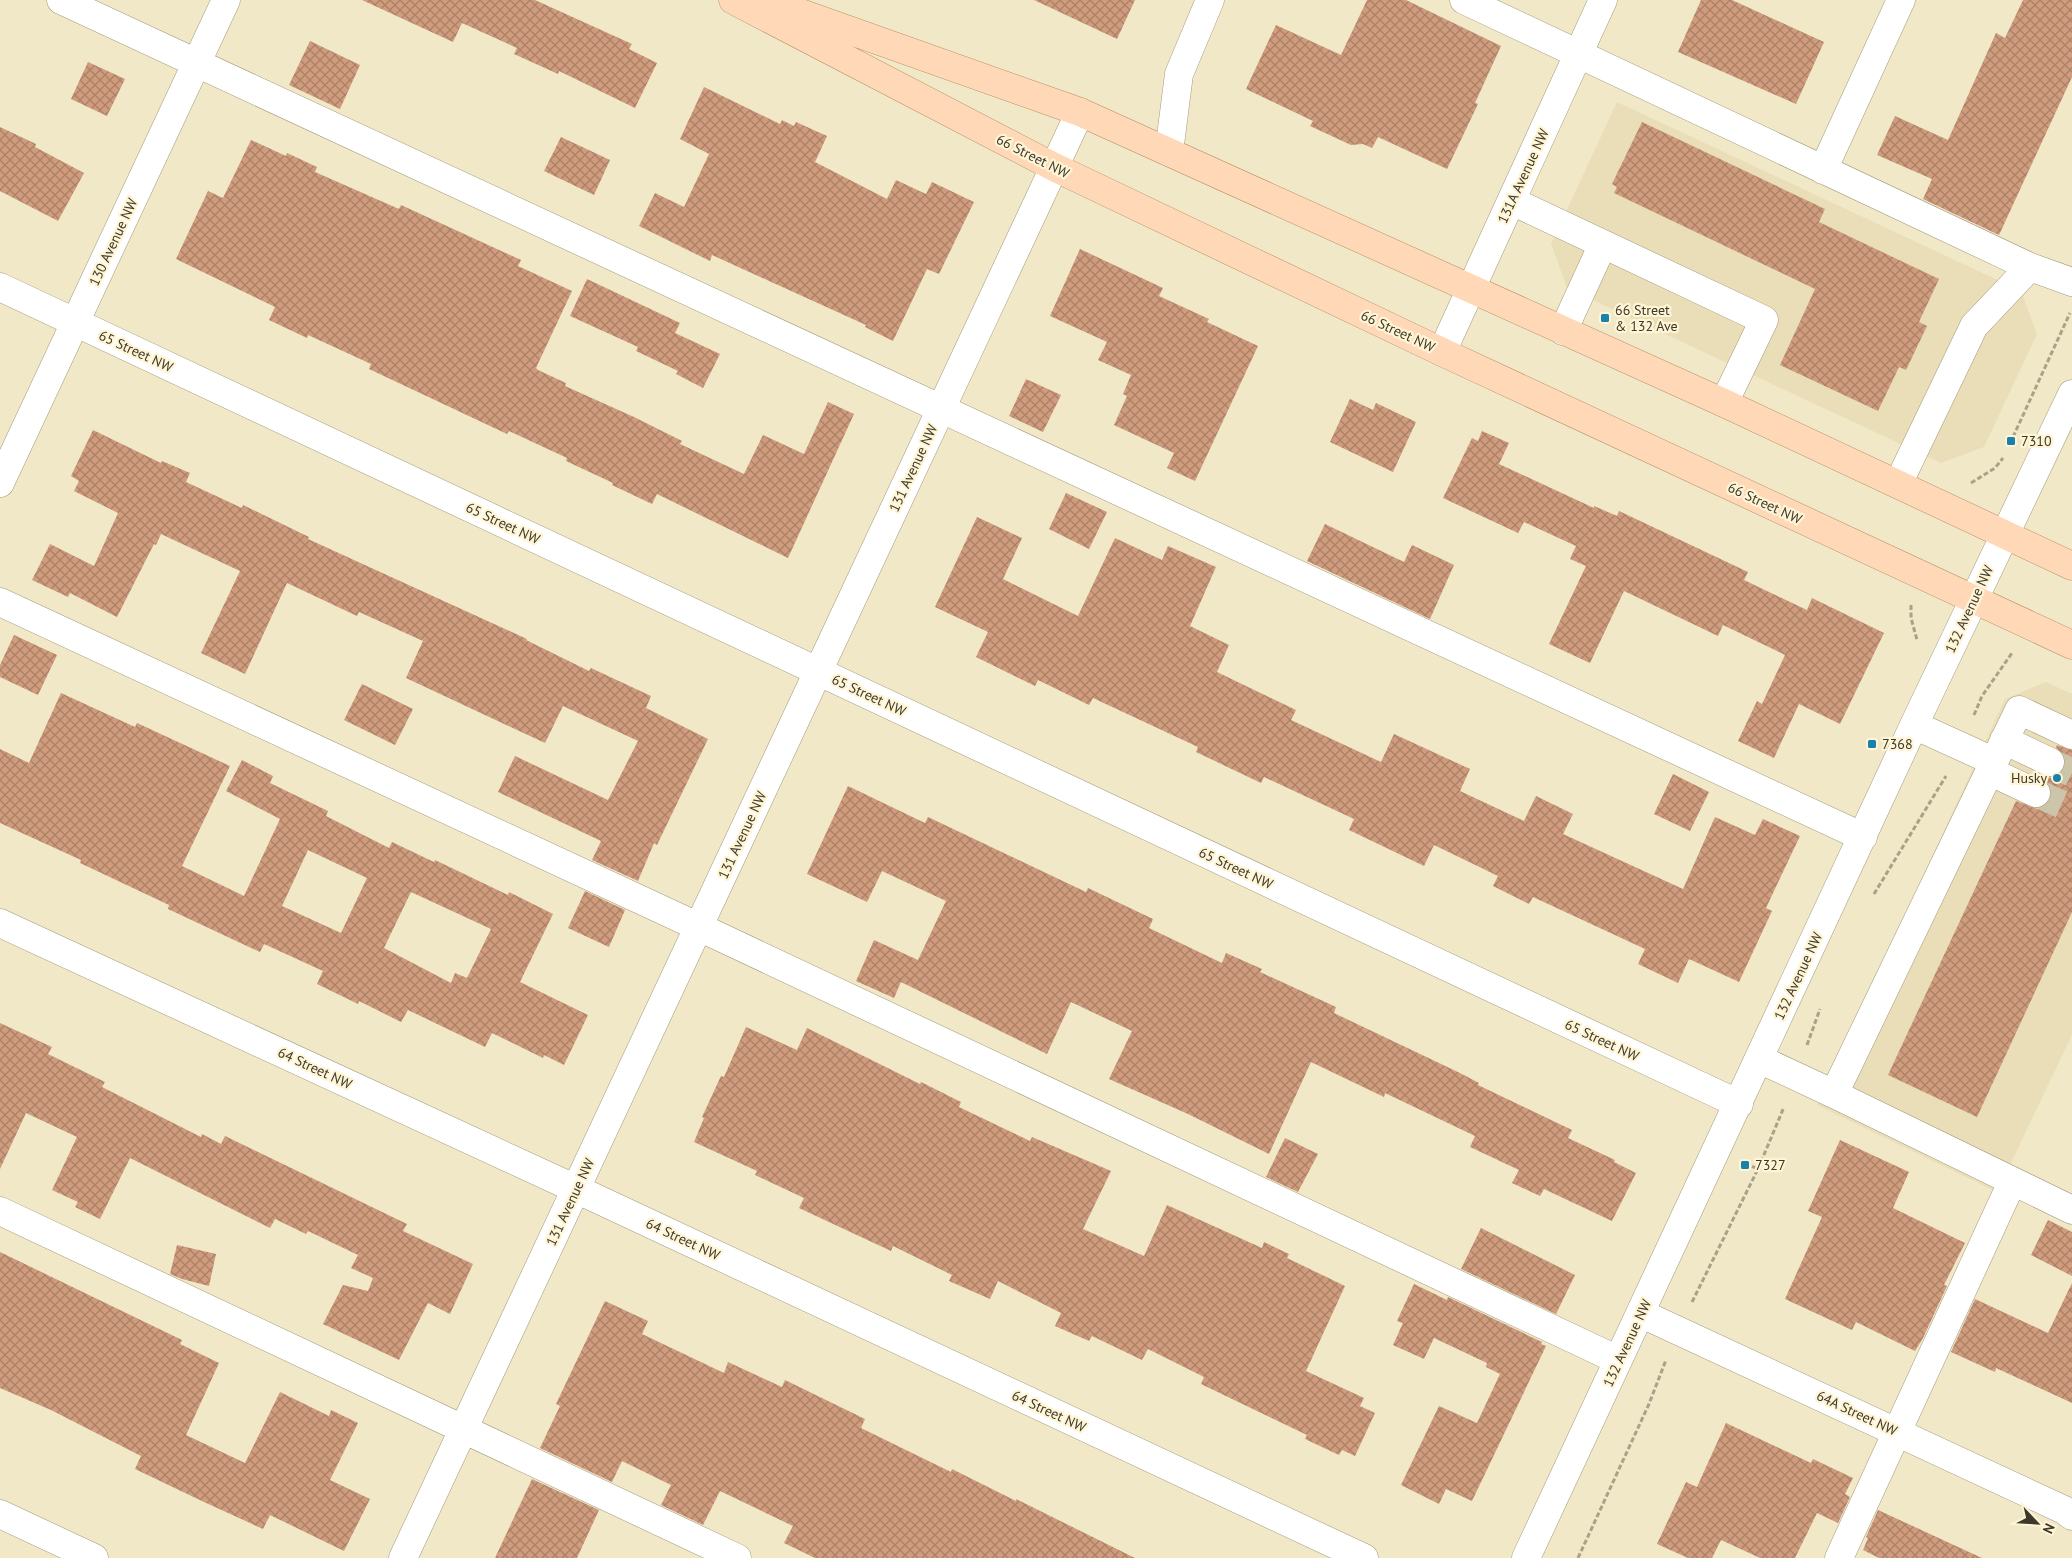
<svg xmlns="http://www.w3.org/2000/svg" width="2072" height="1558" viewBox="0 0 2072 1558" font-family="'PT Sans',sans-serif">
  <style>
    .built { fill: #e9deb7 }
    .building { fill: url(#building-cross-hatch); fill-rule: evenodd }
    .lines { fill: none; stroke-linecap: round; stroke-linejoin: round }
    .minor-tunnel { stroke: #cdc5a9; stroke-width: 28; stroke-dasharray: 28 14; stroke-linecap: butt }
    .minor-casing { stroke: #a39a7c; stroke-width: 29 }
    .major-casing { stroke: #ba8f67; stroke-width: 29 }
    .path { stroke: #a8a289; stroke-width: 3; stroke-dasharray: 5 2.5; stroke-linecap: butt }
    .minor { stroke: #fff; stroke-width: 28 }
    .major { stroke: #fed8b7; stroke-width: 28 }
    .poi-dot { fill: #1882ab; stroke: #fff5d5; stroke-width: 2 }
    .labels { text-anchor: middle; stroke-width: 4.5; stroke-linejoin: round; paint-order: stroke }
    .street-label { font-size: 14px; fill: #3c392c; stroke: #fff5d5 }
    .poi-label { font-size: 14px; fill: #3c392c; stroke: #fff5d5; text-anchor: start }
  </style>
  <defs>
    <pattern id="building-cross-hatch" width="8" height="8" patternUnits="userSpaceOnUse" patternTransform="scale(1.25)"><rect width="8" height="8" fill="#d09c7d"/><path d="M0 0l8 8M0 8l8-8" fill="none" stroke="#aa8067"/></pattern>
  </defs>
  <rect width="100%" height="100%" fill="#f1e8c8"/>
  <path class="built" d="M 1617,102 L 2021,291 L 2037,334 L 1984,447 L 1941,463 L 1567,288 L 1551,244 Z
    M 2046,682 L 2072,694 L 2072,1035 L 1997,1192 L 1817,1105 L 2005,699 Z"/>
  <path class="building" d="M 362,0 L 535,0 L 632,44 L 629,49 L 657,63 L 635,108 L 559,71 L 558,74 L 514,54 L 517,48 L 462,23 L 453,42 Z
    M 1034,0 L 1135,0 L 1117,39 Z
    M 1367,0 L 1406,0 L 1501,46 L 1475,103 L 1478,104 L 1447,169 L 1378,137 L 1372,148 L 1363,144 L 1351,145 L 1310,126 L 1313,121 L 1246,89 L 1276,25 L 1341,55 Z
    M 1701,0 L 1732,0 L 1824,42 L 1796,104 L 1678,52 Z
    M 2023,0 L 2072,0 L 2072,77 L 1999,235 L 1923,199 L 1932,179 L 1877,155 L 1895,116 L 1948,140 L 1996,33 L 2005,38 Z
    M 310,41 L 360,65 L 340,109 L 289,85 Z
    M 88,62 L 125,79 L 107,116 L 71,99 Z
    M 704,87 L 780,124 L 782,120 L 794,126 L 796,122 L 827,136 L 815,162 L 887,199 L 896,180 L 926,194 L 932,182 L 974,202 L 939,274 L 927,269 L 893,341 L 865,327 L 866,325 L 712,255 L 710,261 L 639,226 L 655,193 L 684,207 L 709,154 L 680,139 Z
    M 1642,122 L 1825,209 L 1819,222 L 1939,279 L 1919,322 L 1927,326 L 1906,370 L 1899,367 L 1878,411 L 1780,365 L 1815,289 L 1614,193 L 1617,187 L 1612,184 Z
    M 0,127 L 36,144 L 35,147 L 84,173 L 58,221 L 0,191 Z
    M 561,137 L 610,160 L 594,195 L 544,171 Z
    M 251,140 L 286,156 L 287,153 L 317,167 L 315,172 L 399,209 L 401,205 L 521,260 L 518,266 L 572,291 L 536,368 L 538,370 L 566,383 L 565,386 L 634,417 L 682,441 L 680,444 L 744,474 L 763,435 L 804,454 L 828,402 L 854,414 L 788,558 L 657,494 L 652,504 L 612,485 L 613,483 L 566,461 L 567,458 L 509,431 L 507,434 L 369,369 L 371,364 L 308,335 L 307,338 L 269,320 L 275,307 L 176,259 L 208,191 L 223,198 Z
    M 1080,249 L 1163,288 L 1159,296 L 1209,319 L 1207,322 L 1258,346 L 1195,481 L 1167,468 L 1174,453 L 1114,425 L 1127,396 L 1123,394 L 1131,375 L 1098,360 L 1107,342 L 1050,316 Z
    M 587,279 L 680,323 L 675,333 L 720,354 L 703,388 L 676,374 L 678,371 L 636,351 L 638,347 L 570,316 Z
    M 1026,379 L 1061,395 L 1043,432 L 1009,416 Z
    M 1350,399 L 1373,410 L 1376,403 L 1416,422 L 1393,472 L 1330,442 Z
    M 93,430 L 161,463 L 162,461 L 190,473 L 186,482 L 242,508 L 243,505 L 309,537 L 308,539 L 527,639 L 526,640 L 589,671 L 591,668 L 651,696 L 646,708 L 708,739 L 657,845 L 654,843 L 638,881 L 592,860 L 601,841 L 498,792 L 515,756 L 608,800 L 638,741 L 563,706 L 545,743 L 406,678 L 423,641 L 359,612 L 357,616 L 287,583 L 245,674 L 201,653 L 240,571 L 161,534 L 156,545 L 154,544 L 117,617 L 70,593 L 68,597 L 32,580 L 50,544 L 94,566 L 118,513 L 74,491 L 79,481 L 71,476 Z
    M 1482,431 L 1509,443 L 1499,464 L 1594,508 L 1594,506 L 1617,516 L 1619,511 L 1748,572 L 1744,580 L 1807,610 L 1812,598 L 1884,633 L 1840,724 L 1799,704 L 1774,758 L 1738,741 L 1757,701 L 1762,704 L 1785,655 L 1723,625 L 1718,636 L 1624,591 L 1590,663 L 1549,644 L 1586,566 L 1570,559 L 1576,546 L 1524,522 L 1518,533 L 1443,498 L 1472,438 L 1478,441 Z
    M 1066,493 L 1107,512 L 1089,549 L 1049,529 Z
    M 977,517 L 1022,538 L 1003,579 L 1078,616 L 1115,538 L 1162,560 L 1168,546 L 1216,567 L 1190,626 L 1229,645 L 1217,672 L 1296,710 L 1291,720 L 1381,762 L 1394,734 L 1470,769 L 1460,791 L 1524,821 L 1536,796 L 1573,814 L 1563,834 L 1683,889 L 1715,817 L 1755,835 L 1763,819 L 1800,836 L 1766,908 L 1772,911 L 1739,982 L 1689,959 L 1678,983 L 1638,964 L 1645,949 L 1533,897 L 1529,904 L 1493,886 L 1498,876 L 1434,845 L 1424,866 L 1349,830 L 1354,819 L 1264,777 L 1261,783 L 1196,752 L 1198,747 L 1093,698 L 1089,705 L 1038,680 L 1035,686 L 976,657 L 988,632 L 935,607 Z
    M 1325,524 L 1404,562 L 1412,545 L 1454,565 L 1430,619 L 1307,561 Z
    M 14,635 L 57,655 L 38,695 L 0,677 L 0,665 Z
    M 362,684 L 413,709 L 395,745 L 344,720 Z
    M 61,693 L 135,727 L 137,723 L 230,766 L 182,866 L 244,896 L 280,819 L 226,791 L 242,760 L 273,776 L 270,783 L 328,811 L 326,816 L 389,848 L 392,842 L 434,862 L 435,860 L 508,895 L 509,892 L 553,914 L 520,982 L 588,1015 L 564,1065 L 544,1055 L 543,1058 L 492,1033 L 485,1047 L 408,1010 L 401,1022 L 359,1001 L 358,1004 L 317,984 L 323,971 L 264,944 L 260,952 L 168,909 L 169,905 L 80,863 L 81,860 L 0,823 L 0,749 L 29,763 ZM 308,850 L 367,878 L 341,933 L 282,906 ZM 411,892 L 491,929 L 467,978 L 455,973 L 451,983 L 384,948 Z
    M 2057,745 L 2072,750 L 2072,912 L 1977,1117 L 1888,1075 L 2016,801 L 2037,809 L 2045,806 L 2050,800 L 2051,791 L 2048,784 L 2042,779 L 2044,776 L 2052,777 L 2059,775 L 2064,768 L 2066,761 L 2063,754 L 2056,748 Z
    M 1673,774 L 1709,792 L 1690,831 L 1654,814 Z
    M 848,786 L 925,823 L 928,817 L 1086,892 L 1088,888 L 1153,919 L 1149,928 L 1222,963 L 1226,953 L 1262,969 L 1260,972 L 1336,1007 L 1334,1013 L 1460,1073 L 1479,1083 L 1478,1085 L 1572,1130 L 1568,1138 L 1615,1160 L 1614,1162 L 1636,1173 L 1612,1221 L 1544,1189 L 1540,1196 L 1512,1183 L 1519,1170 L 1470,1147 L 1475,1136 L 1385,1093 L 1384,1097 L 1311,1062 L 1269,1154 L 1188,1114 L 1109,1079 L 1132,1031 L 1071,1002 L 1047,1054 L 901,982 L 894,998 L 856,981 L 874,940 L 918,960 L 946,901 L 882,871 L 867,902 L 807,874 Z
    M 585,891 L 625,910 L 609,947 L 568,928 Z
    M 0,1023 L 52,1047 L 48,1054 L 105,1082 L 102,1087 L 201,1137 L 202,1134 L 221,1144 L 225,1136 L 407,1224 L 403,1231 L 473,1264 L 450,1314 L 428,1303 L 399,1360 L 323,1324 L 343,1285 L 368,1291 L 373,1278 L 351,1268 L 358,1255 L 308,1231 L 306,1234 L 275,1219 L 270,1228 L 130,1158 L 100,1219 L 75,1207 L 78,1202 L 52,1190 L 77,1137 L 26,1113 L 0,1169 Z
    M 746,1027 L 797,1050 L 807,1028 L 920,1084 L 921,1082 L 961,1102 L 959,1107 L 1030,1141 L 1032,1137 L 1111,1171 L 1083,1229 L 1144,1256 L 1167,1205 L 1262,1248 L 1264,1242 L 1289,1254 L 1287,1258 L 1345,1286 L 1306,1371 L 1364,1398 L 1360,1406 L 1375,1413 L 1355,1456 L 1342,1450 L 1339,1455 L 1305,1439 L 1307,1435 L 1201,1384 L 1204,1377 L 1148,1349 L 1142,1360 L 1092,1336 L 1089,1341 L 1055,1326 L 1061,1313 L 998,1281 L 990,1299 L 949,1281 L 952,1275 L 893,1246 L 891,1251 L 799,1208 L 804,1198 L 755,1175 L 757,1171 L 694,1142 L 704,1118 L 702,1117 L 721,1076 L 724,1077 Z
    M 1285,1138 L 1318,1154 L 1298,1192 L 1266,1177 Z
    M 1840,1140 L 1909,1172 L 1893,1208 L 1965,1243 L 1944,1285 L 1947,1286 L 1923,1338 L 1915,1351 L 1856,1322 L 1852,1330 L 1785,1299 L 1822,1217 L 1808,1211 Z
    M 2048,1220 L 2072,1232 L 2072,1276 L 2031,1255 Z
    M 1481,1228 L 1575,1275 L 1556,1314 L 1461,1269 Z
    M 177,1245 L 216,1254 L 209,1286 L 182,1279 L 170,1274 Z
    M 0,1252 L 182,1340 L 180,1344 L 219,1363 L 186,1435 L 245,1463 L 280,1392 L 329,1416 L 331,1410 L 358,1423 L 330,1480 L 370,1499 L 344,1551 L 270,1515 L 263,1529 L 204,1502 L 135,1469 L 141,1456 L 51,1410 L 0,1388 Z
    M 2072,1283 L 2072,1403 L 1996,1368 L 1995,1372 L 1951,1352 L 1975,1299 L 2048,1333 Z
    M 1414,1284 L 1447,1300 L 1448,1297 L 1542,1342 L 1541,1344 L 1546,1346 L 1472,1501 L 1446,1489 L 1439,1504 L 1401,1485 L 1439,1406 L 1477,1423 L 1500,1374 L 1486,1367 L 1487,1363 L 1434,1338 L 1424,1359 L 1393,1345 L 1403,1323 L 1397,1321 Z
    M 605,1301 L 648,1321 L 642,1334 L 724,1373 L 728,1362 L 782,1387 L 785,1380 L 865,1419 L 861,1428 L 951,1472 L 952,1469 L 1016,1501 L 1016,1499 L 1135,1558 L 815,1558 L 784,1543 L 793,1526 L 720,1491 L 703,1525 L 661,1505 L 671,1485 L 622,1461 L 612,1482 L 540,1448 L 560,1406 L 556,1404 Z
    M 1726,1423 L 1811,1463 L 1813,1459 L 1853,1478 L 1845,1494 L 1850,1497 L 1838,1523 L 1817,1513 L 1795,1558 L 1760,1558 L 1721,1540 L 1712,1558 L 1688,1558 L 1657,1544 L 1686,1482 L 1697,1487 Z
    M 532,1479 L 599,1510 L 577,1558 L 495,1558 Z
    M 1878,1510 L 1982,1558 L 1879,1558 L 1863,1550 L 1868,1538 L 1866,1537 Z"/>
  <g class="lines">
    <path class="minor-tunnel" d="M 2050,762 L 2072,773
      M 2036,793 L 2072,809"/>
    <g class="minor-casing">
      <path id="minor" d="M 61,0 L 1863,837
        M 1464,0 L 2030,267 L 2072,282
        M 1169,152 L 1179,74 L 1210,0
        M 1823,170 L 1901,0
        M 1512,201 L 1764,320 L 1724,403
        M 0,287 L 1739,1104
        M 1563,331 L 1603,244
        M 1442,352 L 1603,0
        M 0,483 L 226,0
        M 1898,484 L 1974,326 L 2030,267
        M 0,602 L 699,927 L 1618,1360
        M 1914,725 L 1993,761
        M 2004,740 L 2050,762
        M 1989,771 L 2036,793
        M 0,923 L 576,1189 L 1364,1558
        M 1759,1059 L 1834,1094 L 2019,710 L 2072,735
        M 1834,1094 L 2072,1210
        M 0,1211 L 737,1558
        M 1640,1313 L 2064,1510 L 2072,1516
        M 0,1514 L 94,1558
        M 403,1558 L 1080,112
        M 1526,1558 L 1914,725 L 2072,394
        M 1839,1558 L 2012,1182"/>
    </g>
    <g class="major-casing">
      <path id="major" d="M 733,0 L 1054,167 L 1442,352 L 2072,645
        M 764,0 L 1080,112 L 1724,403 L 2072,566"/>
    </g>
    <path class="path" d="M 2013,437 L 2070,313
      M 1971,483 L 1995,468 L 2003,458
      M 1911,605 L 1911,618 L 1917,640
      M 1974,715 L 1982,696 L 2012,653
      M 1874,894 L 1946,776
      M 1807,1045 L 1820,1009
      M 1758,1169 L 1784,1107
      M 1692,1302 L 1758,1169 L 1745,1163
      M 1578,1558 L 1649,1404 L 1666,1360"/>
    <use href="#minor" class="minor"/>
    <use href="#major" class="major"/>
  </g>
  <g class="poi-dot">
    <rect x="1600" y="313" width="10" height="10" rx="2.5"/>
    <rect x="2006" y="436" width="10" height="10" rx="2.5"/>
    <rect x="1867" y="739" width="10" height="10" rx="2.5"/>
    <circle cx="2057" cy="778" r="5"/>
    <rect x="1740" y="1160" width="10" height="10" rx="2.5"/>
  </g>
  <g class="labels">
    <g class="street-label">
      <text transform="translate(1033 156) rotate(27)" y="5">66 Street NW</text>
      <text transform="translate(1523 176) rotate(-65)" y="5">131A Avenue NW</text>
      <text transform="translate(113 242) rotate(-65)" y="5">130 Avenue NW</text>
      <text transform="translate(1398 331) rotate(25)" y="5">66 Street NW</text>
      <text transform="translate(136 351) rotate(25)" y="5">65 Street NW</text>
      <text transform="translate(913 468) rotate(-65)" y="5">131 Avenue NW</text>
      <text transform="translate(1765 503) rotate(25)" y="5">66 Street NW</text>
      <text transform="translate(503 523) rotate(25)" y="5">65 Street NW</text>
      <text transform="translate(1969 609) rotate(-65)" y="5">132 Avenue NW</text>
      <text transform="translate(869 695) rotate(25)" y="5">65 Street NW</text>
      <text transform="translate(742 835) rotate(-65)" y="5">131 Avenue NW</text>
      <text transform="translate(1236 868) rotate(25)" y="5">65 Street NW</text>
      <text transform="translate(1798 976) rotate(-65)" y="5">132 Avenue NW</text>
      <text transform="translate(1602 1040) rotate(25)" y="5">65 Street NW</text>
      <text transform="translate(315 1068) rotate(25)" y="5">64 Street NW</text>
      <text transform="translate(570 1202) rotate(-65)" y="5">131 Avenue NW</text>
      <text transform="translate(683 1239) rotate(25)" y="5">64 Street NW</text>
      <text transform="translate(1627 1343) rotate(-65)" y="5">132 Avenue NW</text>
      <text transform="translate(1049 1411) rotate(25)" y="5">64 Street NW</text>
      <text transform="translate(1857 1413) rotate(25)" y="5">64A Street NW</text>
    </g>
    <g class="poi-label">
      <text x="1615" y="315">66 Street<tspan x="1615" dy="16">&amp; 132 Ave</tspan></text>
      <text x="2021" y="446">7310</text>
      <text x="1882" y="749">7368</text>
      <text x="2047" y="783" text-anchor="end">Husky</text>
      <text x="1755" y="1170">7327</text>
    </g>
  </g>
  <g transform="translate(2037 1523) rotate(115)" stroke="#fff5d5" stroke-width="4" paint-order="stroke">
  <path d="M0-4L9 19L0 12L-9 19Z" fill="#3c392c"/>
  <text y="-8" font-size="14" font-weight="bold" text-anchor="middle" fill="#3c392c">N</text>
  </g>
</svg>
